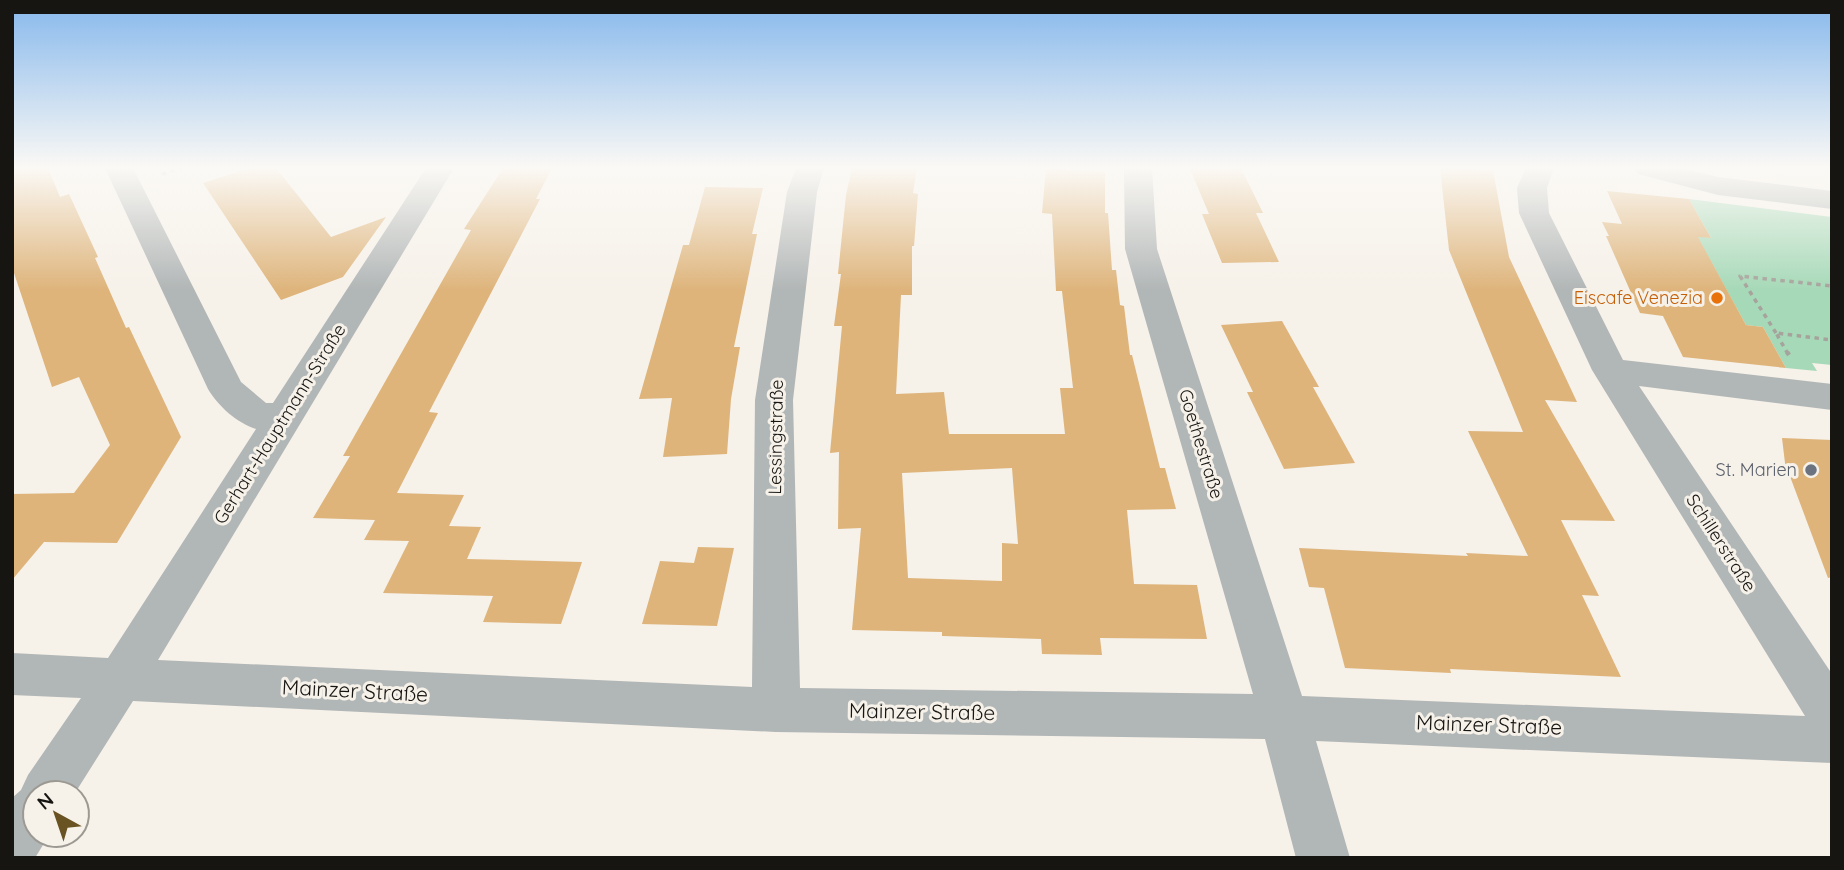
<svg xmlns="http://www.w3.org/2000/svg" width="1844" height="870" viewBox="0 0 1844 870" font-family="Quicksand,sans-serif">
  <style>
    .green { fill: #a6d9b8 }
    .building { fill: #deb47b; fill-rule: evenodd }
    .lines { fill: none; stroke-linecap: round; stroke-linejoin: round }
    .path-far1 { stroke: #a6a39c; stroke-width: 3.5; stroke-dasharray: 4.5 4.5; stroke-linecap: butt }
    .path { stroke: #a6a39c; stroke-width: 4.5; stroke-dasharray: 5 5; stroke-linecap: butt }
    .minor { fill: #b1b6b6; fill-rule: evenodd }
    .food-dot { fill: #e8710a; stroke: #f6f1e9; stroke-width: 2.5 }
    .worship-dot { fill: #6b7280; stroke: #f6f1e9; stroke-width: 2.5 }
    .labels { text-anchor: middle; stroke-width: 6; stroke-linejoin: round; paint-order: stroke }
    .food-label { font-size: 18px; fill: #c56008; stroke: #f6f1e9; text-anchor: end }
    .street-label { font-size: 18px; fill: #161512; stroke: #f6f1e9 }
    .worship-label { font-size: 18px; fill: #5b616d; stroke: #f6f1e9; text-anchor: end }
    .near-street-label { font-size: 21px; fill: #161512; stroke: #f6f1e9 }
  </style>
  <rect width="100%" height="100%" fill="#f6f1e9"/>
  <path class="green" d="M 1689,199 L 1832,217 L 1832,365 L 1812,363 L 1817,371 L 1786,368 L 1763,327 L 1746,325 L 1697,236 L 1711,238 Z"/>
  <path class="building" d="M 12,168 L 48,168 L 60,197 L 69,194 L 98,257 L 95,258 L 126,328 L 129,327 L 181,437 L 117,543 L 44,542 L 12,580 L 12,494 L 74,493 L 110,445 L 79,377 L 52,387 L 12,267 Z
    M 249,168 L 276,168 L 331,237 L 386,217 L 343,277 L 281,300 L 203,183 Z
    M 503,168 L 552,168 L 536,199 L 540,199 L 429,412 L 438,413 L 397,493 L 464,495 L 449,526 L 481,527 L 467,559 L 582,562 L 561,624 L 483,622 L 493,596 L 383,593 L 409,541 L 364,540 L 375,520 L 313,518 L 350,456 L 343,456 L 471,230 L 464,229 Z
    M 852,168 L 917,168 L 913,193 L 918,194 L 914,246 L 912,246 L 912,295 L 901,295 L 896,394 L 944,392 L 949,434 L 1065,434 L 1060,388 L 1073,388 L 1062,291 L 1056,291 L 1052,214 L 1042,213 L 1046,168 L 1105,172 L 1105,213 L 1108,213 L 1112,270 L 1116,270 L 1120,305 L 1124,306 L 1130,355 L 1132,355 L 1160,468 L 1165,468 L 1176,509 L 1127,510 L 1134,584 L 1197,585 L 1207,639 L 1100,638 L 1102,655 L 1042,654 L 1041,639 L 942,636 L 942,632 L 852,630 L 861,528 L 838,529 L 839,452 L 830,453 L 842,326 L 834,326 L 841,274 L 838,274 L 846,195 ZM 1012,468 L 1018,544 L 1002,543 L 1002,581 L 908,578 L 902,473 Z
    M 1241,168 L 1263,213 L 1256,213 L 1279,262 L 1222,263 L 1202,214 L 1209,214 L 1190,169 Z
    M 1440,168 L 1493,170 L 1509,257 L 1577,402 L 1545,400 L 1615,521 L 1561,520 L 1599,596 L 1582,595 L 1621,677 L 1450,669 L 1451,673 L 1345,668 L 1324,588 L 1309,587 L 1299,548 L 1468,556 L 1466,553 L 1528,556 L 1468,431 L 1523,432 L 1449,250 Z
    M 705,187 L 763,188 L 752,234 L 757,234 L 734,347 L 740,347 L 731,399 L 727,454 L 663,457 L 672,398 L 639,399 L 683,245 L 689,245 Z
    M 1607,191 L 1689,199 L 1711,238 L 1698,237 L 1746,325 L 1763,327 L 1786,368 L 1683,357 L 1663,316 L 1640,313 L 1606,236 L 1609,236 L 1602,222 L 1622,224 Z
    M 1282,321 L 1319,387 L 1313,387 L 1355,463 L 1284,469 L 1247,392 L 1253,392 L 1221,325 Z
    M 1782,438 L 1832,440 L 1832,577 L 1828,578 L 1785,463 Z
    M 698,547 L 734,548 L 717,626 L 642,624 L 660,561 L 694,563 Z"/>
  <g class="lines">
    <path class="path-far1" d="M 162,174 L 182,168
      M 1776,333 L 1740,276 L 1832,286
      M 1788,354 L 1776,333 L 1832,340"/>
    <path class="path" d="M 1787,352 L 1789,355"/>
    <path class="minor" d="M 105,168 L 133,168 L 241,382 L 266,403 L 273,403 L 426,168 L 454,168 L 158,660 L 752,687 L 755,400 L 787,192 L 796,168 L 824,168 L 817,192 L 793,400 L 800,688 L 1253,694 L 1125,249 L 1124,168 L 1152,168 L 1157,249 L 1302,696 L 1805,716 L 1592,370 L 1519,213 L 1517,188 L 1526,168 L 1554,168 L 1547,188 L 1549,213 L 1623,360 L 1832,384 L 1832,410 L 1639,386 L 1832,674 L 1832,763 L 1316,741 L 1350,858 L 1296,858 L 1265,739 L 776,732 L 133,701 L 75,793 L 35,793 L 35,835 L 49,835 L 35,858 L 12,858 L 12,798 L 21,790 L 28,775 L 81,698 L 12,695 L 12,653 L 108,658 L 256,429 C 237,423 218,406 208,389 Z
      M 1634,168 L 1681,168 L 1718,177 L 1832,191 L 1832,209 L 1718,195 L 1638,174 Z"/>
  </g>
  <linearGradient id="sky" x2="0" y2="1"><stop stop-color="#86b8ec"/><stop offset="0.58" stop-color="#fbf9f5"/><stop offset="1" stop-color="#fbf9f5" stop-opacity="0"/></linearGradient>
  <rect width="1844" height="290" fill="url(#sky)"/>
  <circle class="food-dot" cx="1717" cy="298" r="7"/>
  <circle class="worship-dot" cx="1811" cy="470" r="7"/>
  <g class="labels">
    <g class="food-label">
      <text x="1703" y="304">Eiscafe Venezia</text>
    </g>
    <g class="street-label">
      <text transform="translate(280 424) rotate(-58)" y="6">Gerhart-Hauptmann-Straße</text>
      <text transform="translate(776 437) rotate(-89)" y="6">Lessingstraße</text>
      <text transform="translate(1201 444) rotate(73)" y="6">Goethestraße</text>
      <text transform="translate(1721 543) rotate(57)" y="6">Schillerstraße</text>
    </g>
    <g class="worship-label">
      <text x="1797" y="476">St. Marien</text>
    </g>
    <g class="near-street-label">
      <text transform="translate(355 691) rotate(3)" y="7">Mainzer Straße</text>
      <text transform="translate(922 712) rotate(1)" y="7">Mainzer Straße</text>
      <text transform="translate(1489 725) rotate(2)" y="7">Mainzer Straße</text>
    </g>
  </g>
  <rect width="1844" height="870" fill="none" stroke="#161512" stroke-width="28"/>
  <g transform="translate(56 814) rotate(320)"><circle r="33" fill="#f6f1e9" stroke="#9c9993" stroke-width="2"/>
  <path d="M0-5L12 26L0 18L-12 26Z" fill="#6a5323"/>
  <text y="-10" font-size="19" font-weight="bold" text-anchor="middle" fill="#161512">N</text>
  </g>
</svg>
